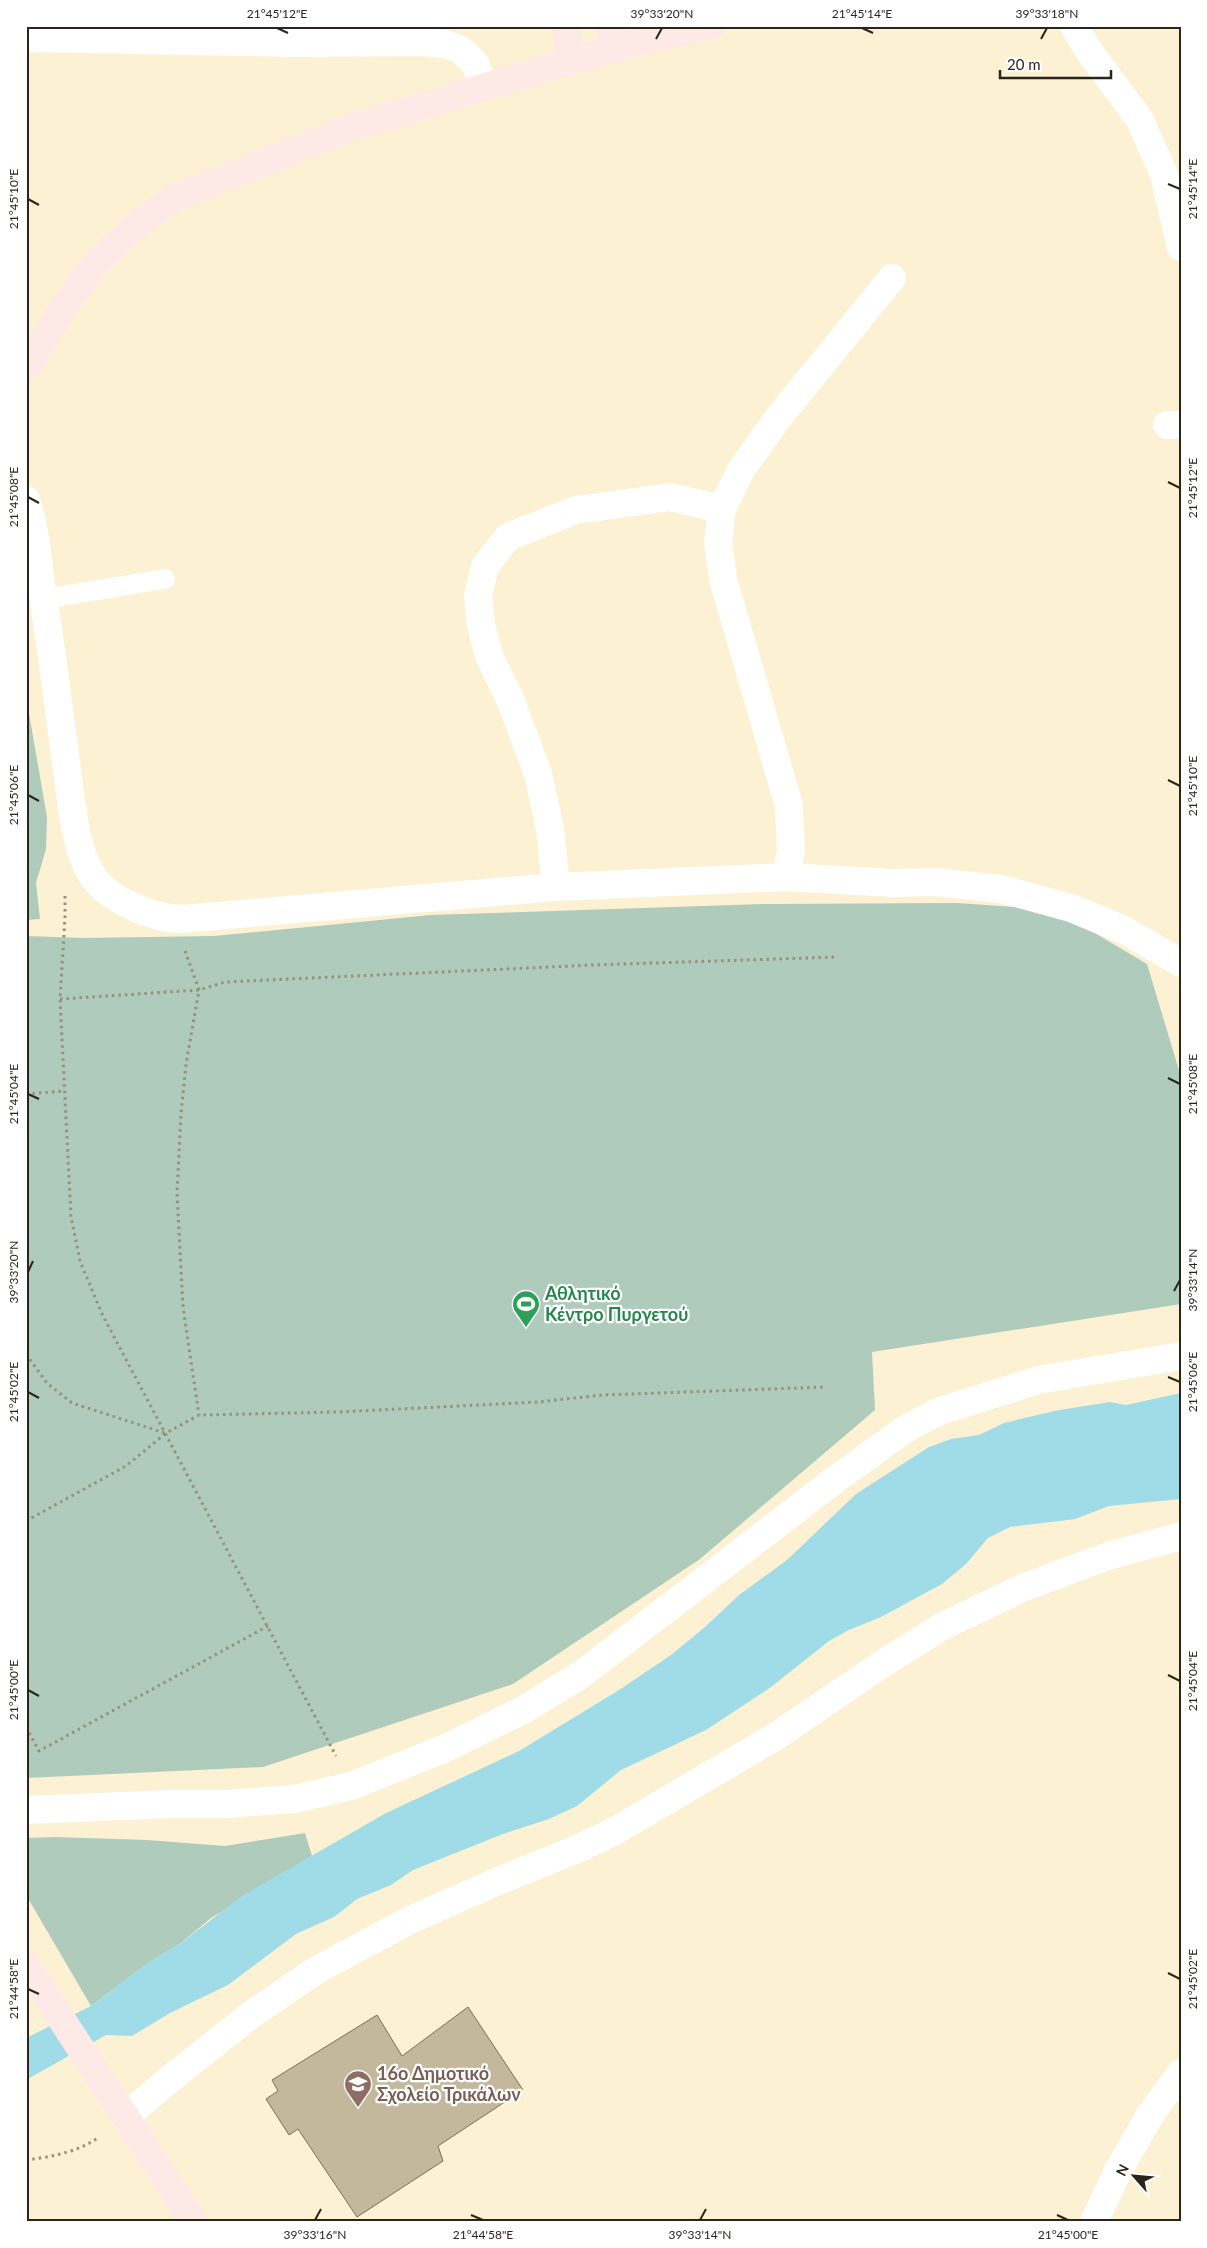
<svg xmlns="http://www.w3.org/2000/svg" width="1207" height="2248" viewBox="0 0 1207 2248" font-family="Lato,sans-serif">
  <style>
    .green { fill: #aecbbc }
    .water { fill: #a0dce7 }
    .building { fill: #c3b89c; stroke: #7a6f56 }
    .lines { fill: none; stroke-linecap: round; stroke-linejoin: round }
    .path { stroke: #99907c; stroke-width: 3; stroke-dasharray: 2.5 4; stroke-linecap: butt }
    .lane { stroke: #fff; stroke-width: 20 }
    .street { stroke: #fff; stroke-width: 28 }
    .secondary { stroke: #fdeae6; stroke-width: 28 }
    .ticks { fill: none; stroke: #29251a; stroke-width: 2 }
    .labels { text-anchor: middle; stroke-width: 4.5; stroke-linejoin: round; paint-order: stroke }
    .leisure-label { font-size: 18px; font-weight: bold; fill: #27864d; stroke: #fff; text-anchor: start }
    .education-label { font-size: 18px; font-weight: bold; fill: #785e54; stroke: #fff; text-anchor: start }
    .neatline { fill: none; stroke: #29251a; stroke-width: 2 }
    .ticks-label { font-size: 12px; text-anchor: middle; fill: #29251a }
  </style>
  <rect width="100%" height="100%" fill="#fdf1d4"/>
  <path class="green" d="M 26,696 L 47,817 L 46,849 L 36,883 L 40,919 L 26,920 Z
    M 958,903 L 1056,910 L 1147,964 L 1181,1077 L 1181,1304 L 872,1352 L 875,1410 L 700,1559 L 513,1684 L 263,1767 L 26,1778 L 26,936 L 83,938 L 214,936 L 431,915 L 763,904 Z
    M 305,1833 L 312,1856 L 211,1918 L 181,1943 L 148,1963 L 91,2006 L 26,1895 L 26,1838 L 55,1837 L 147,1840 L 225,1846 Z"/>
  <path class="water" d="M 1181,1393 L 1181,1499 L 1109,1506 L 1075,1519 L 1010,1527 L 988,1538 L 966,1564 L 942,1584 L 881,1617 L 849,1630 L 829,1641 L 771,1687 L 706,1730 L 621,1770 L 577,1806 L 549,1819 L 503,1834 L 413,1870 L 391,1885 L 357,1899 L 334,1917 L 296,1934 L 228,1985 L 170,2013 L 132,2036 L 106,2035 L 26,2080 L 26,2038 L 91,2006 L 148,1963 L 181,1943 L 242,1896 L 386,1813 L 519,1751 L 619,1690 L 671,1655 L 705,1627 L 739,1595 L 787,1560 L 856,1494 L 929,1447 L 951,1439 L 979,1435 L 1004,1423 L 1054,1411 L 1110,1402 L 1126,1405 Z"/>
  <path class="building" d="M 468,2007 L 523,2090 L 438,2146 L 443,2161 L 357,2217 L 298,2129 L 289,2135 L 266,2099 L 278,2091 L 272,2080 L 377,2015 L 402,2056 Z"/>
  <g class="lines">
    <path class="path" d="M 65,896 L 65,917 L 60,999 L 71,1217 L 80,1261 L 102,1314 L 336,1756
      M 185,951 L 199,990 L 186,1064 L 181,1114 L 177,1194 L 183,1307 L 199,1415
      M 60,999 L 199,990 L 225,982 L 592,965 L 837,957
      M 26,1094 L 65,1091
      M 26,1354 L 47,1383 L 72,1403 L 165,1433
      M 26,1521 L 126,1466 L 166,1433 L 199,1415 L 339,1412 L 538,1402 L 602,1395 L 826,1387
      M 26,1727 L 39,1751 L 268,1626
      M 26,2160 C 50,2157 79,2152 99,2137"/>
    <path class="lane" d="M 43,599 L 165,579"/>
    <path class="street" d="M 1074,26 L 1089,51 L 1140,120 L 1164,175 L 1181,247
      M 26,38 L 298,43 L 421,42 L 445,44 L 459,49 L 469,57 L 476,65 L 483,87
      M 1167,425 L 1181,425
      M 26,500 C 35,527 37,556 41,583 C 51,645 59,709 67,771 C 72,803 74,847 92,875 C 108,900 152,918 181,919 L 556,887 L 786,877 L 894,883 L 934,882 L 1001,889 L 1071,908 L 1124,930 L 1181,963
      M 786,877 L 791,850 L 789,806 L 723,579 L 718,543 L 722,509 L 741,470 L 778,418 L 892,278
      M 556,887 L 550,829 L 538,774 L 510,699 L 489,656 L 481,625 L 478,596 L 485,566 L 508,537 L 576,510 L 670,497 L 722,509
      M 26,1810 L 170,1804 L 227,1804 L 294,1799 L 351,1786 L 446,1748 L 525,1709 L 582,1674 L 832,1482 L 904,1430 L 937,1412 L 1038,1380 L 1181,1356
      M 125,2117 L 175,2075 L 252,2014 L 315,1971 L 408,1921 L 496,1882 L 577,1849 L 615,1831 L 778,1735 L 876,1668 L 941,1627 L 1022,1588 L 1108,1556 L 1181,1536
      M 1094,2222 L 1118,2171 L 1150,2115 L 1181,2073"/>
    <path class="secondary" d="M 566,26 L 569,62
      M 609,26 L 615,48
      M 26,368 L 66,304 L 94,265 L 131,230 L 172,199 L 350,128 L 581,58 L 653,38 L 711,26
      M 26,1965 L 194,2222"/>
  </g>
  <path class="ticks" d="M 277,28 L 288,33M 862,28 L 873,33M 656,39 L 662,28M 1041,39 L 1047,28M 1168,184 L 1180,189M 28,199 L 39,205M 1168,482 L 1180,488M 28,497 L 39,503M 1168,780 L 1180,786M 28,795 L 39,801M 1168,1078 L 1180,1084M 28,1094 L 39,1099M 28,1272 L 33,1261M 1174,1291 L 1180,1280M 1168,1377 L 1180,1382M 28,1392 L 39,1398M 1168,1675 L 1180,1681M 28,1690 L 39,1696M 1168,1973 L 1180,1979M 28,1989 L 39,1994M 471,2215 L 483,2220M 1057,2215 L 1068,2220M 315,2220 L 321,2209M 700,2220 L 706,2209"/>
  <defs>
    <g id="stadium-pin" transform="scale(1.4375)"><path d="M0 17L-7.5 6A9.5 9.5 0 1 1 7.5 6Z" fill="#2e9e5b" stroke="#fff"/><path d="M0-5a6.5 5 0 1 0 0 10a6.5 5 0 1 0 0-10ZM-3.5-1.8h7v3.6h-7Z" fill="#fff"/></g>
    <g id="school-pin" transform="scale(1.4375)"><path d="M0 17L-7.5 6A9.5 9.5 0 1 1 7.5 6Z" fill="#8d6e63" stroke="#fff"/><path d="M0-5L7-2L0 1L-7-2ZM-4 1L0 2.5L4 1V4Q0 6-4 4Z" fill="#fff"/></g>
  </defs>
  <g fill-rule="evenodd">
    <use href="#stadium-pin" x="526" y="1304"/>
    <use href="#school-pin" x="358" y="2084"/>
  </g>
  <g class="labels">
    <g class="leisure-label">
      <text x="545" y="1300">Αθλητικό<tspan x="545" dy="21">Κέντρο Πυργετού</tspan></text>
    </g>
    <g class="education-label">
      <text x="377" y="2080">16ο Δημοτικό<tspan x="377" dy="21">Σχολείο Τρικάλων</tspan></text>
    </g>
  </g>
  <rect width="1207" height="2248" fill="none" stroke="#ffffff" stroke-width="55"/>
  <g transform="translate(1134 2176) rotate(297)" stroke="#ffffff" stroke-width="4" paint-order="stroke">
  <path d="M0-4L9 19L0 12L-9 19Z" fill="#29251a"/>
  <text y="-8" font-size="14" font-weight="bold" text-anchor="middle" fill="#29251a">N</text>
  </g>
  <path d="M1000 70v8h111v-8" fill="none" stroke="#29251a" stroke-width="2.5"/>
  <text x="1007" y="70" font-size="15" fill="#29251a" stroke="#ffffff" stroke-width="4" paint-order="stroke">20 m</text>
  <rect x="28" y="28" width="1152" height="2192" class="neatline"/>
  <g class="ticks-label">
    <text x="277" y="18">21°45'12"E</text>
    <text x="662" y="18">39°33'20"N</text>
    <text x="862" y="18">21°45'14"E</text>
    <text x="1047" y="18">39°33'18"N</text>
    <text transform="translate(1193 189) rotate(-90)" y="4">21°45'14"E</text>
    <text transform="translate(14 199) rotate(-90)" y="4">21°45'10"E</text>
    <text transform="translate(1193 488) rotate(-90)" y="4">21°45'12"E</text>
    <text transform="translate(14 497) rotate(-90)" y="4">21°45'08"E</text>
    <text transform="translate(1193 786) rotate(-90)" y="4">21°45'10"E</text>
    <text transform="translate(14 795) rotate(-90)" y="4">21°45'06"E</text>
    <text transform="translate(1193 1084) rotate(-90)" y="4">21°45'08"E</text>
    <text transform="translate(14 1094) rotate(-90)" y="4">21°45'04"E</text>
    <text transform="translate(14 1272) rotate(-90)" y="4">39°33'20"N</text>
    <text transform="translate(1193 1280) rotate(-90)" y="4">39°33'14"N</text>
    <text transform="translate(1193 1382) rotate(-90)" y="4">21°45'06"E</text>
    <text transform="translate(14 1392) rotate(-90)" y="4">21°45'02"E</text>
    <text transform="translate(1193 1681) rotate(-90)" y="4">21°45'04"E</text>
    <text transform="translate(14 1690) rotate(-90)" y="4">21°45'00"E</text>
    <text transform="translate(1193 1979) rotate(-90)" y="4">21°45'02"E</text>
    <text transform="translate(14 1989) rotate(-90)" y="4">21°44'58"E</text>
    <text x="315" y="2239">39°33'16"N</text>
    <text x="483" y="2239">21°44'58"E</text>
    <text x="700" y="2239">39°33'14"N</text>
    <text x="1068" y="2239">21°45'00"E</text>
  </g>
</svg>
